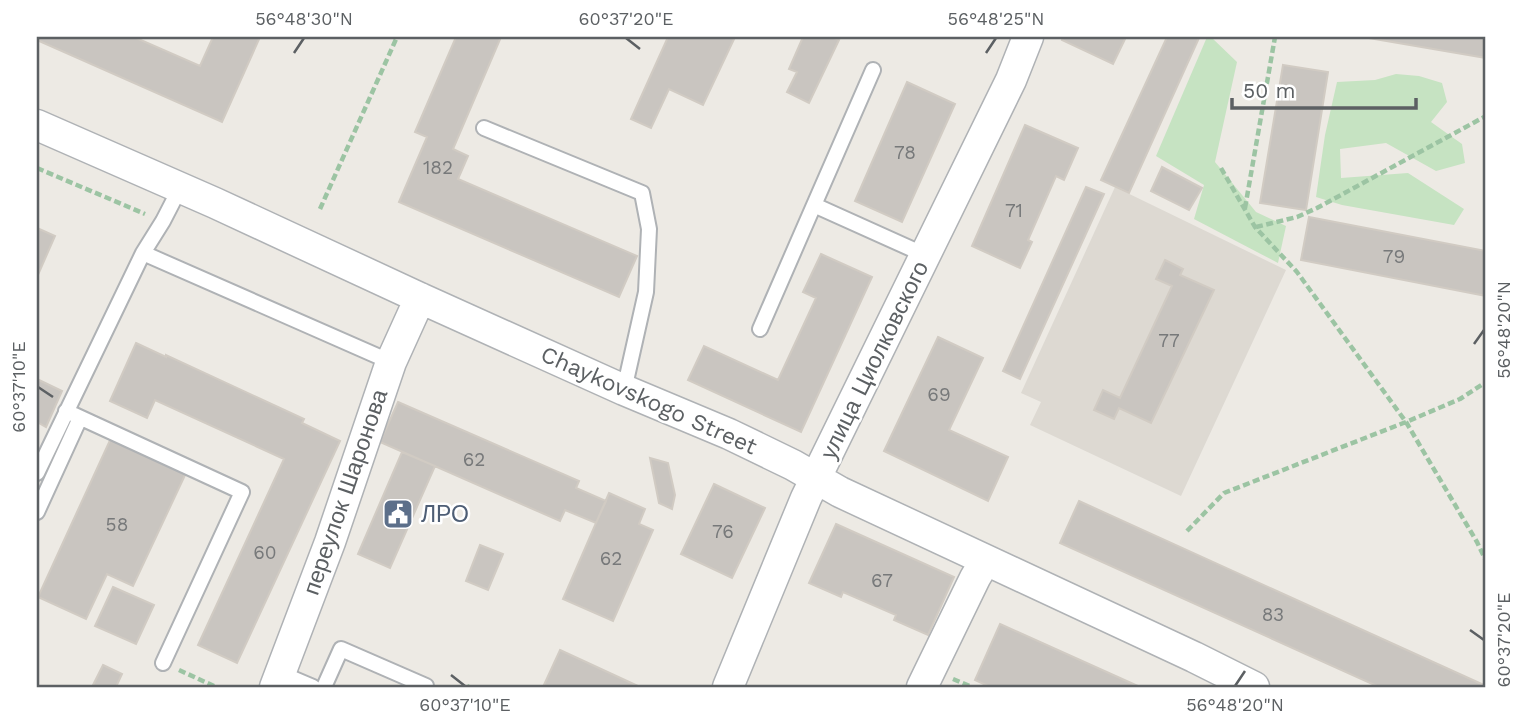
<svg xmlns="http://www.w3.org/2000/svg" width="1523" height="724" viewBox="0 0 1523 724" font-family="'Work Sans',sans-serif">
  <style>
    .education { fill: #ddd9d2 }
    .green { fill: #c6e3c2 }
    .building { fill: #c9c5c0; stroke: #d1cbc3; stroke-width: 2 }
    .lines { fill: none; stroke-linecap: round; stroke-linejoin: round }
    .lane-casing { stroke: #afb2b5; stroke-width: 18 }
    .street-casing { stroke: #afb2b5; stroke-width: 33 }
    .path { stroke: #9cc4a3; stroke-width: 4.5; stroke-dasharray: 7 3.5; stroke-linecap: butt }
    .lane { stroke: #fff; stroke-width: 14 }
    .street { stroke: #fff; stroke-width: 30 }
    .ticks { fill: none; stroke: #5c6063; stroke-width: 2.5 }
    .labels { text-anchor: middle; stroke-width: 5; stroke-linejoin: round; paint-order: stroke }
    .number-label { font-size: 19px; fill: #77797a }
    .street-label { font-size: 23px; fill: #5c6063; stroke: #fff }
    .service-label { font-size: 23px; fill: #4e5e75; stroke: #fff; text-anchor: start }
    .neatline { fill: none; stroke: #5c6063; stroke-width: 2.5 }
    .ticks-label { font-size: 18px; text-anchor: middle; fill: #5c6063 }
  </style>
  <rect width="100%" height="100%" fill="#edeae4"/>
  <path class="education" d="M 1115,187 L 1286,270 L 1181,496 L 1030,425 L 1041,402 L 1021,393 Z"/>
  <path class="green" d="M 1207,37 L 1211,37 L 1237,62 L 1215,162 L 1256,212 L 1286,226 L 1278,263 L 1194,219 L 1204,185 L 1156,156 Z
    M 1396,74 L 1419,76 L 1442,83 L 1447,102 L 1431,122 L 1462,144 L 1465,163 L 1436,171 L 1386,143 L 1340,149 L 1341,178 L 1408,173 L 1464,209 L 1454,225 L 1342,205 L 1316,197 L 1325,135 L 1337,82 L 1375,80 Z"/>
  <path class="building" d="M 37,37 L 134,37 L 200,66 L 213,37 L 260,37 L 222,122 L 37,40 Z
    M 456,37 L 501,37 L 453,149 L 468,156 L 458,179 L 637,256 L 619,297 L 399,202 L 427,137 L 415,132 Z
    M 668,37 L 735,37 L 703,105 L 669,89 L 651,128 L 631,119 Z
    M 803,37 L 832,37 L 839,40 L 809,103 L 787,92 L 797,72 L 789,69 Z
    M 1063,37 L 1126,37 L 1113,64 L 1062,40 Z
    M 1167,37 L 1199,38 L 1129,193 L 1101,180 Z
    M 1363,37 L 1486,37 L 1486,58 Z
    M 1283,65 L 1328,72 L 1306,210 L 1260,203 Z
    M 907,82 L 955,104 L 902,222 L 855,201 Z
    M 1025,125 L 1078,148 L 1064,180 L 1056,176 L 1028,240 L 1032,242 L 1020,268 L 972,246 Z
    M 1162,167 L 1202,188 L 1189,210 L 1151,191 Z
    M 1086,187 L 1104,194 L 1020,379 L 1003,371 Z
    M 1309,217 L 1486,251 L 1486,296 L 1301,260 Z
    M 37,228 L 55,236 L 37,277 Z
    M 821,254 L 872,277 L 801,432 L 688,380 L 704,346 L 778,380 L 816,298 L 803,292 Z
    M 1165,260 L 1183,269 L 1180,275 L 1214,290 L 1151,423 L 1119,408 L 1114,419 L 1094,410 L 1103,390 L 1120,398 L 1172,286 L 1156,279 Z
    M 938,337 L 983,358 L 949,430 L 1008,457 L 988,501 L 884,451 Z
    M 136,343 L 166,357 L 166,355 L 304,419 L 302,423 L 340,441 L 237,663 L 198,645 L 284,459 L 155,400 L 147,418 L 110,401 Z
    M 39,380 L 62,391 L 46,427 L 37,422 L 37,383 Z
    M 398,402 L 579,481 L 576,488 L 606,501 L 596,523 L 565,510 L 560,521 L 380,442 Z
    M 111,438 L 186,473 L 133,586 L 107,574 L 86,619 L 38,597 Z
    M 402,452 L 435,466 L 390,568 L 358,554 Z
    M 650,458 L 668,463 L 675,495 L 672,509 L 659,503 Z
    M 714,484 L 765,508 L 732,578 L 681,554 Z
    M 609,493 L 645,509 L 639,524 L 653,530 L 613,621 L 563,599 Z
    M 1079,501 L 1486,686 L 1486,687 L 1379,687 L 1060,543 Z
    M 836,524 L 954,577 L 928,635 L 894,620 L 896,615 L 843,592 L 841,597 L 809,583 Z
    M 480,545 L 503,554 L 488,590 L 466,581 Z
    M 113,587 L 154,605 L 136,644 L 95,626 Z
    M 1000,624 L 1140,687 L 990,687 L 975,680 Z
    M 560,650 L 640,687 L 543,687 Z
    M 103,665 L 122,674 L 116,687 L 92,687 Z"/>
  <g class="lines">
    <g class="lane-casing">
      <path id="lane" d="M 484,128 L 642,193 L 649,229 L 646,292 L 624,390
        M 814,205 L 873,70
        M 143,253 L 391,362
        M 760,329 L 814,205 L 925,255
        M 66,411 L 242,492 L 163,663
        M 37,473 L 143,253 L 163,221 L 180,188
        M 37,512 L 80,418
        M 280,673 L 313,687
        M 324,687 L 341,649 L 426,686 L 426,687"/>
    </g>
    <g class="street-casing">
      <path id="street" d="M 37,125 L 215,203 L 420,298 L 624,390 L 729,434 L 793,465 L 840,492 L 1194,657 L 1254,687
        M 275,687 L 330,542 L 391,362 L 420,298
        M 728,687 L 806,498 L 1011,80 L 1028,37
        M 922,687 L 975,578 L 985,561"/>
    </g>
    <path class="path" d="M 37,168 L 145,214
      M 1221,168 L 1255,227 L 1297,272 L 1406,422 L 1477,542 L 1486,561
      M 1245,208 L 1275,37
      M 320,209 L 397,37
      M 1256,227 L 1297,217 L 1317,208 L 1486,116
      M 1187,531 L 1224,493 L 1406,422 L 1460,399 L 1486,382
      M 179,670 L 216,687
      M 953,679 L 972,687
      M 469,687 L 470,685"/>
    <use href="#lane" class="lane"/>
    <use href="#street" class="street"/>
  </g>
  <path class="ticks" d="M 626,38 L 640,49M 294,53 L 304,38M 986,53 L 996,38M 1474,344 L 1484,330M 38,387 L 53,397M 1470,630 L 1484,640M 451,675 L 465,686M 1235,686 L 1245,671"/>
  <defs>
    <g id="civic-square" transform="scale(1.575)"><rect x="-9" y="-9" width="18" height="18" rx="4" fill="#5c6f8a" stroke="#fff"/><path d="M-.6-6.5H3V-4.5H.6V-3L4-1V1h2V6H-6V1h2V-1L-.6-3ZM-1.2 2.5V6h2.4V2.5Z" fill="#fff"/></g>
  </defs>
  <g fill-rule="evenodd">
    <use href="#civic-square" x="398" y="514"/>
  </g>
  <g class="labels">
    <g class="number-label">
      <text x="905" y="159">78</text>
      <text x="438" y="174">182</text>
      <text x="1014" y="217">71</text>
      <text x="1394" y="263">79</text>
      <text x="1169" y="347">77</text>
      <text x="939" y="401">69</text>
      <text x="474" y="466">62</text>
      <text x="117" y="531">58</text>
      <text x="723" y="538">76</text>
      <text x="265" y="559">60</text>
      <text x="611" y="565">62</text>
      <text x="882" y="587">67</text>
      <text x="1273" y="621">83</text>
    </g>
    <g class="street-label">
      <text transform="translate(874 360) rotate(-64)" y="8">улица Циолковского</text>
      <text transform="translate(649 400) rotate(24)" y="8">Chaykovskogo Street</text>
      <text transform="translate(345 492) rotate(-71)" y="8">переулок Шаронова</text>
    </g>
    <g class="service-label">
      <text x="421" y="522">ЛРО</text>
    </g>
  </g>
  <rect width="1523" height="724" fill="none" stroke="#ffffff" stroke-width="77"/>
  <path d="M1232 98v10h184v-10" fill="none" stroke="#5c6063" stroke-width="3.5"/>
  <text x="1243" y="98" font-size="21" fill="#5c6063" stroke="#ffffff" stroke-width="5" paint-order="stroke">50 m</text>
  <rect x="38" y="38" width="1446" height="648" class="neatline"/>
  <g class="ticks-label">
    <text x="304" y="25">56°48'30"N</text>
    <text x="626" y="25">60°37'20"E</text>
    <text x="996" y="25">56°48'25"N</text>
    <text transform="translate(1504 330) rotate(-90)" y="6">56°48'20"N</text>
    <text transform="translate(19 387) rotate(-90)" y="6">60°37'10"E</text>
    <text transform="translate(1504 640) rotate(-90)" y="6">60°37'20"E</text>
    <text x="465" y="711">60°37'10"E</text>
    <text x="1235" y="711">56°48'20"N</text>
  </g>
</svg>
